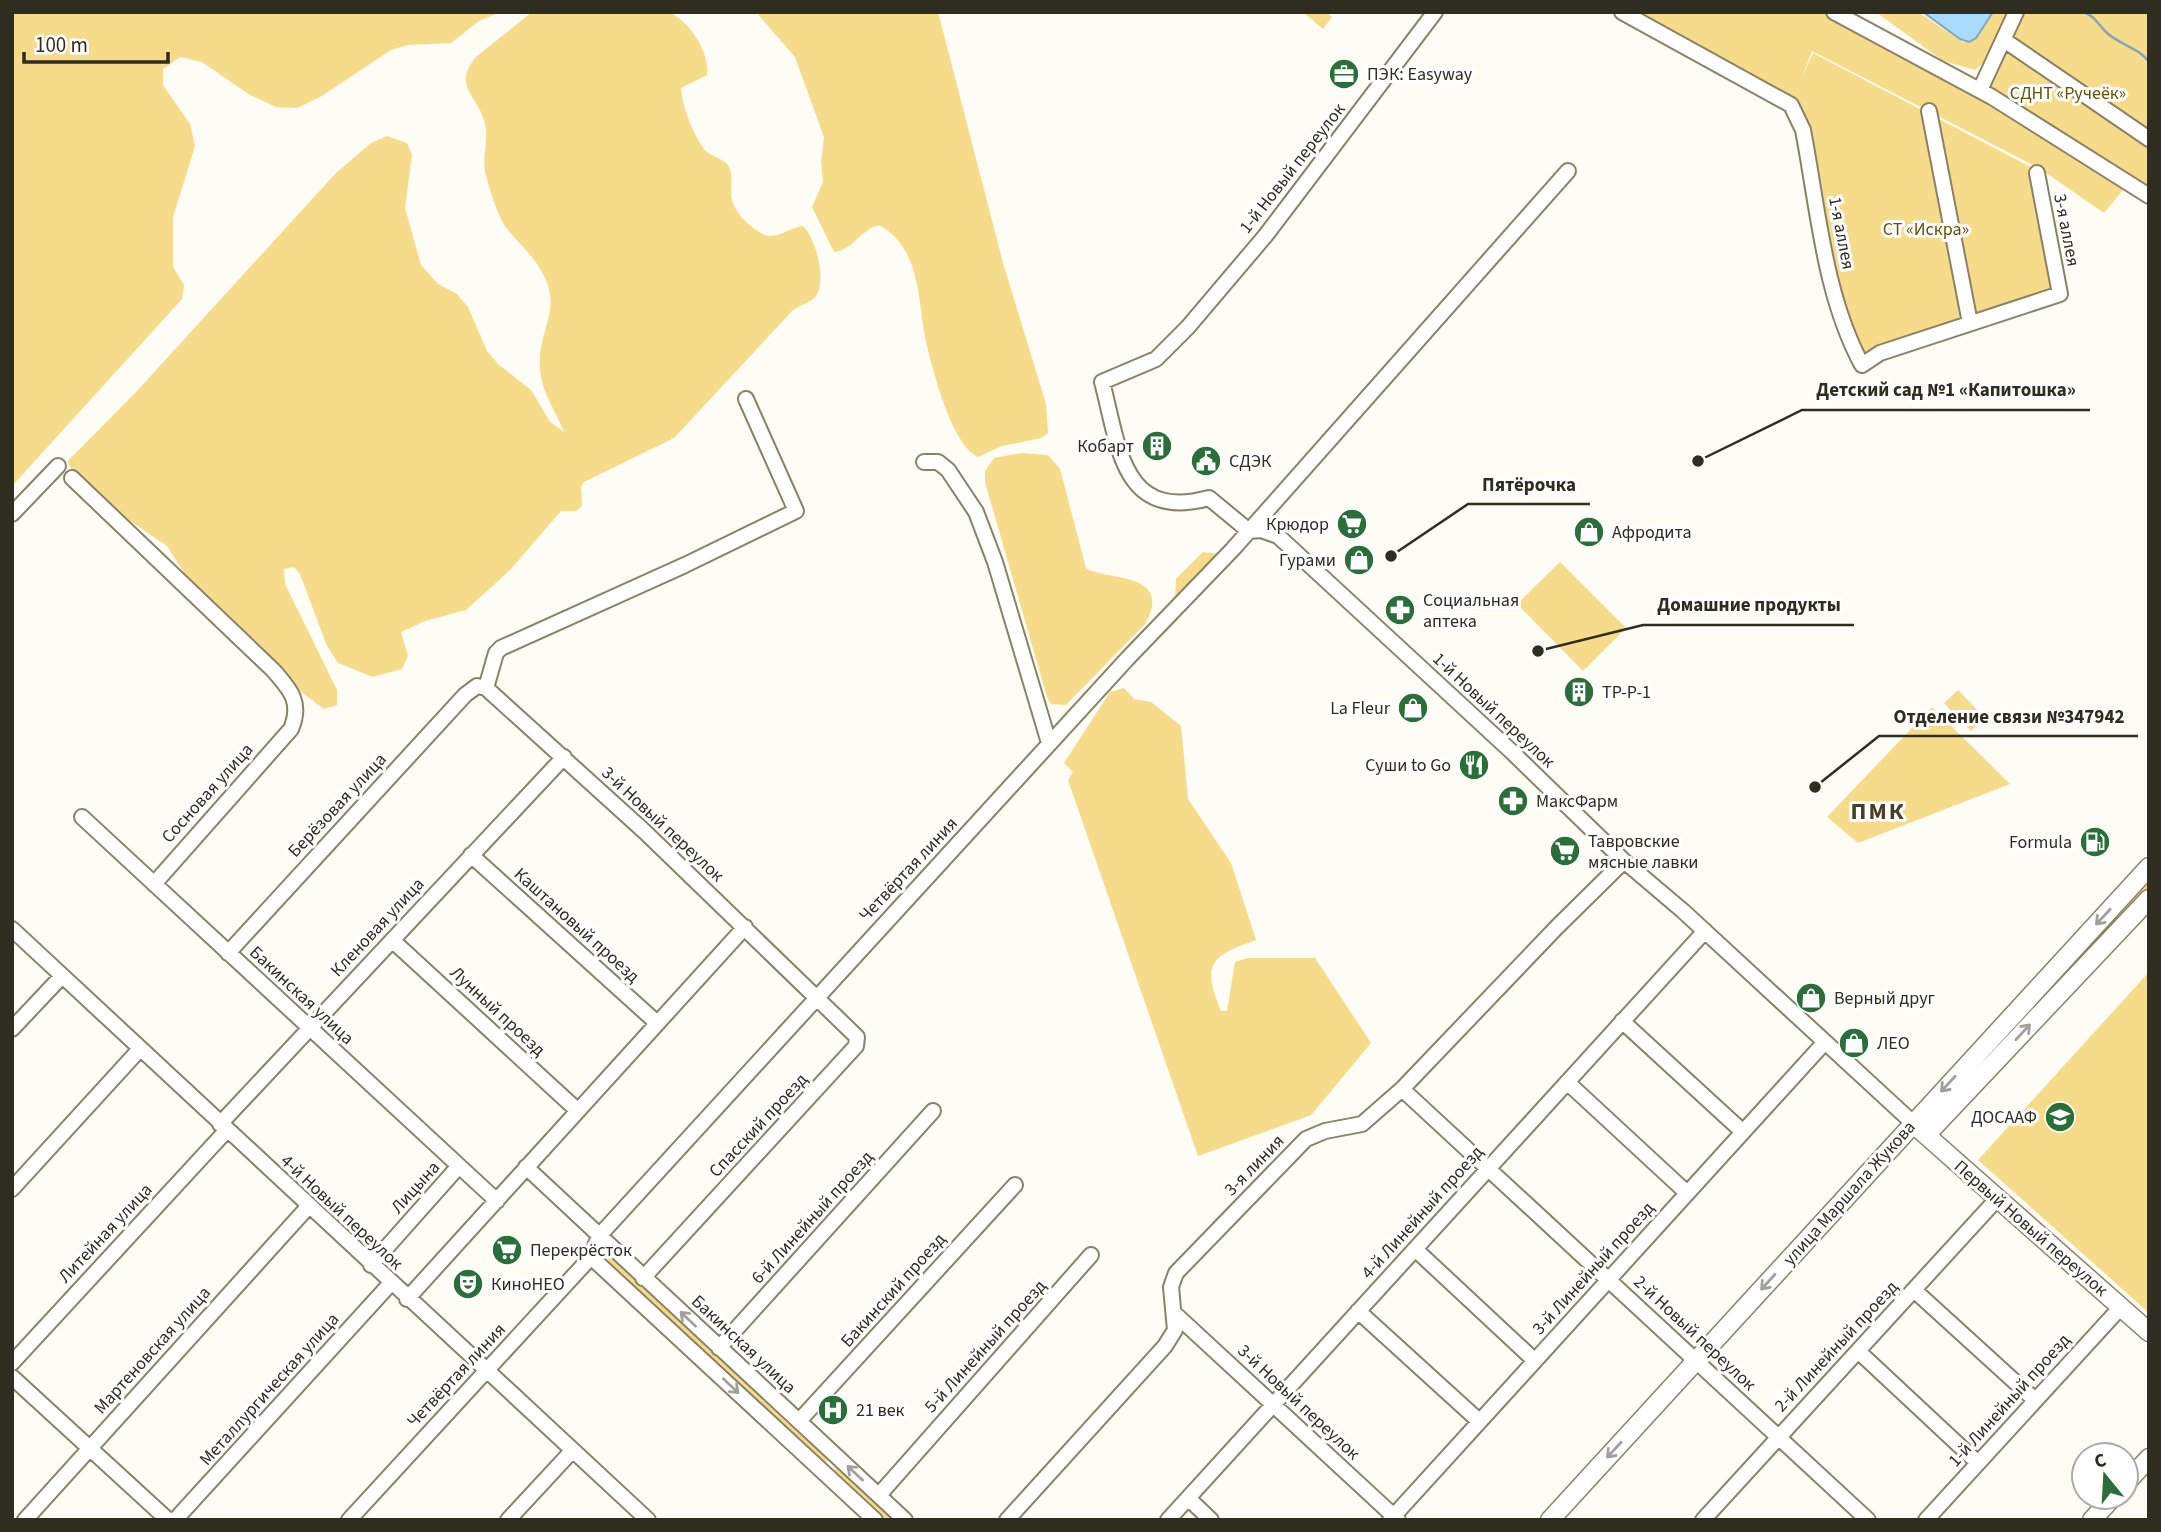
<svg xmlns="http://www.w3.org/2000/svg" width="2161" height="1532" viewBox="0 0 2161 1532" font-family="'Source Sans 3',sans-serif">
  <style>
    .green { fill: #f6db8a }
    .water { fill: #a8dbfd; stroke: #84a6bb; stroke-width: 2 }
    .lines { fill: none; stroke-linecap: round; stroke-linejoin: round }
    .stream { stroke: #84a6bb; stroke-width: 2.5 }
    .minor-casing { stroke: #8b8266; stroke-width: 18 }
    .major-casing { stroke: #8b8266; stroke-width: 21 }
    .minor { stroke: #fff; stroke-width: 14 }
    .major { stroke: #fff; stroke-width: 18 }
    .oneway { stroke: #a1a09b }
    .labels { text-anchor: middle; stroke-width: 6; stroke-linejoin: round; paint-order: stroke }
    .poi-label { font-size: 18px; fill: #2f2c20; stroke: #fff; text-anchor: start }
    .park-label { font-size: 18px; fill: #655104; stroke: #fff }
    .street-label { font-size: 18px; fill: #2f2c20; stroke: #fff }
    .district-label { font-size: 24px; font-weight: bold; letter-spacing: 2px; fill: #473e24; stroke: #fff }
    .leader { fill: none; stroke: #2f2c20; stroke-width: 2.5 }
    .callout-dot { fill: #2f2c20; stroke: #fff; stroke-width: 2.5 }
    .callout-label { font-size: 19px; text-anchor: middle; font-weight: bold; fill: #2f2c20; stroke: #fff; stroke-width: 6; stroke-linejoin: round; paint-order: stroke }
  </style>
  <rect width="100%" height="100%" fill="#fdfcf5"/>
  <path class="green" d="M 12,12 L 500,12 L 479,21 L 451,43 L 408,45 L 391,50 L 320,97 L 297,108 L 276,107 L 250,95 L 202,62 L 180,57 L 163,69 L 163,85 L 190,124 L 195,146 L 173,217 L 173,267 L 184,285 L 182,299 L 12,486 Z
    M 532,12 L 669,12 C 689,21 710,52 707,75 L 681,88 C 681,103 695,141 707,152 C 714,158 724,158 729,167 C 733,176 731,183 731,193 C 731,210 748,226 763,234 C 776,241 790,227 803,226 C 816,238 829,286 813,299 C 808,303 799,306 793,310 L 674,438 L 584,482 L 581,487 L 582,506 L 576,511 L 561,511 L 510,570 L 466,610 L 425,621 L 401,632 L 408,656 L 402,669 L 373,677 L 338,663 L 327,646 L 300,574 L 294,567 L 284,569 L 285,584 L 337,690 L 337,705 L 324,709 L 300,691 L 190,582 L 167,546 L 129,520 L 69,466 L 68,461 L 137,391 L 335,174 L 371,143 L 387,136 L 407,143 L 412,155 L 405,208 L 421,265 L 438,284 L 457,294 L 468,307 L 487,351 L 498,364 L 531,390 L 550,422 L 564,432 C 556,411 541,392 540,368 C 537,331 562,312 544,276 C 535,257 521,246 508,230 C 498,218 491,192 486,176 C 481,158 489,141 485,124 C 479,96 451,86 476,57 Z
    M 756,12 L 938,12 L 1003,263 L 1046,404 L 1048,433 L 1041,438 L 1002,446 L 978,457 C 952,445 934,374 927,346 C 917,304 923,249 879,225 C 860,229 854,250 834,252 L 812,207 L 823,182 L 821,162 L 824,137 L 795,57 Z
    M 1303,12 L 1326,12 L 1332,17 L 1323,29 Z
    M 1622,12 L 1835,12 L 1974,86 L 2011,12 L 2149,12 L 2149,205 L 2127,185 L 2104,213 L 2042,170 L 1812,51 L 1801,80 L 1813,53 L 2040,172 L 2064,291 L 1862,364 L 1838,309 L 1791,105 Z
    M 1876,12 L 1918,12 L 1964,43 L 1988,12 L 2009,12 L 1983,63 L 1975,70 L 1943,61 Z
    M 1021,453 L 1048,455 L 1060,469 L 1086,568 C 1105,581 1175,571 1145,624 L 1066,705 L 1051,704 L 1047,697 L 985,482 L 985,471 L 994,458 Z
    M 1203,552 L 1220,554 L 1175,602 L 1176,579 Z
    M 1560,562 L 1626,628 L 1583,671 L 1517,604 Z
    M 1124,688 L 1134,699 L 1151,702 L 1181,726 L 1188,799 L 1231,863 L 1256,940 C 1211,956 1201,963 1221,1011 L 1227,1011 L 1235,962 L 1247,958 L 1315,958 L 1371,1043 L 1311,1115 L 1198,1156 L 1068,780 L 1073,772 L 1064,763 L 1110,692 Z
    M 1958,690 L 1985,718 L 1971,731 L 1944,703 Z
    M 1932,707 L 2010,784 L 1858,843 L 1827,817 Z
    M 2149,872 L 2149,887 L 2064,978 L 2057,971 Z
    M 2149,972 L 2149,1313 L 1978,1160 Z
    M 610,1257 L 830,1457 L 824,1464 L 605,1263 Z
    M 838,1466 L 896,1520 L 885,1520 L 833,1472 Z"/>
  <path class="water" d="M 1923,12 L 1993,12 L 1976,38 L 1969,42 L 1960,39 Z"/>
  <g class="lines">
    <path class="stream" d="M 2082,12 C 2095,15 2098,25 2107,33 C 2120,45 2138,47 2149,62"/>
    <g class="minor-casing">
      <path id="minor" d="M 1435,12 L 1266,235 L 1188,327 L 1156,359 L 1102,382 C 1119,445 1121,522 1209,498 L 1249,531 L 1261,530 L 1278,536 L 1512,752 L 1624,861 L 1683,911 L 1913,1123
        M 1622,12 L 1791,105 L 1803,130 C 1818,208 1824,295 1862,365 L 1880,353 L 2060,294 L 2037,173
        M 1834,12 L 1992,97 L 2149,196
        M 2004,40 L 2149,139
        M 1980,90 L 2016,12
        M 1929,111 L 1970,323
        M 924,462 L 938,462 L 948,470 L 976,512 L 995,562 L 1049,743
        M 72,478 L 273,670 C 291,690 302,703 291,729 L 154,884
        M 12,514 L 58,466
        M 486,688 L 496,653 L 501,648 L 685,565 L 796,511 L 746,399
        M 82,817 L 497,1201
        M 471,855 L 657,1023
        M 12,929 L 648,1520
        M 392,940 L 578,1111
        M 228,953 L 465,695 L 477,686 L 486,688 L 644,831 L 857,1037 L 856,1046 L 643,1278
        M 1622,1021 L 1743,1132
        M 12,1029 L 62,976
        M 1567,1082 L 1687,1193
        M 1402,1089 L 1868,1520
        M 220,1124 L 564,757
        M 526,1167 L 905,1520
        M 12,1189 L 140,1049
        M 1415,1249 L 1534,1360
        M 591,1257 L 875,1520
        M 371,1265 L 459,1166
        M 1914,1290 L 2035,1400
        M 407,1299 L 745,927
        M 1358,1311 L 1479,1421
        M 1174,1313 L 1398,1520
        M 719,1348 L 933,1111
        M 1858,1351 L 1978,1463
        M 12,1363 L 227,1130
        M 12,1377 L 168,1520
        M 799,1421 L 1015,1185
        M 879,1495 L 1091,1255
        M 1188,1498 L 1211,1520
        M 25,1520 L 308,1207
        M 175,1520 L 391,1283
        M 349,1520 L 591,1257 L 599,1236 L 1128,658 L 1233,549 L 1568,171
        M 508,1520 L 572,1451
        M 1007,1520 L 1165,1346 L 1175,1330 L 1171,1287 L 1176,1273 L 1306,1139 L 1325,1131 L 1362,1124 L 1402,1089 L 1557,927 L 1624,861
        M 1168,1520 L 1705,931
        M 1390,1520 L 1825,1042
        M 1703,1520 L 1997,1199
        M 1926,1520 L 2121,1307"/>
    </g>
    <g class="major-casing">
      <path id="major" d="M 1918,1128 L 2149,1332
        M 1926,1135 L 2149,899
        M 2126,1483 L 2149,1458
        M 1550,1520 L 2149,867
        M 2092,1520 L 2113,1497"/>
    </g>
    <use href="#minor" class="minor"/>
    <use href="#major" class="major"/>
  </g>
  <defs><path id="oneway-shaft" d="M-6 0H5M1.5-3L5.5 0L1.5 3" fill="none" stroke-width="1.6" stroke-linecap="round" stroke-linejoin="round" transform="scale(1.75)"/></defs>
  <g class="oneway">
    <use href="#oneway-shaft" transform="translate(2103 917) rotate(133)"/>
    <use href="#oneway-shaft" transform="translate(2023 1032) rotate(-47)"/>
    <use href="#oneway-shaft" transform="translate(1948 1084) rotate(133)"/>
    <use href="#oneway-shaft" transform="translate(1768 1282) rotate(132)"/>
    <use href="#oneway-shaft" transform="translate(688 1319) rotate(-137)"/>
    <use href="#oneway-shaft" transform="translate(731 1386) rotate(43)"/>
    <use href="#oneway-shaft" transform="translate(1614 1450) rotate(133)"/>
    <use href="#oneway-shaft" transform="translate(855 1473) rotate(-137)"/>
  </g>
  <defs>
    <g id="office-disc" transform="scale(1.575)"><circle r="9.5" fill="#2a6e39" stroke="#fff"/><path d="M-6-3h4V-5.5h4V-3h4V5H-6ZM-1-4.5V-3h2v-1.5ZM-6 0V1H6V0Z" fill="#fff"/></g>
    <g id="building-disc" transform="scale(1.575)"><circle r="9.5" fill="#2a6e39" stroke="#fff"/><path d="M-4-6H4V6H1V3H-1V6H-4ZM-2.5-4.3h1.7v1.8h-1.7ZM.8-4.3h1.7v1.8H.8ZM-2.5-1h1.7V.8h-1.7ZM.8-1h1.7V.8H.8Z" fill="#fff"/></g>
    <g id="civic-disc" transform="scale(1.575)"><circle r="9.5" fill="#2a6e39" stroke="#fff"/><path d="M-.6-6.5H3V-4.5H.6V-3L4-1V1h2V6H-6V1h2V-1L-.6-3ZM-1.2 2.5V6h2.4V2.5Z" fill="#fff"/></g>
    <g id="supermarket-disc" transform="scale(1.575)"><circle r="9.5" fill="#2a6e39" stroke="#fff"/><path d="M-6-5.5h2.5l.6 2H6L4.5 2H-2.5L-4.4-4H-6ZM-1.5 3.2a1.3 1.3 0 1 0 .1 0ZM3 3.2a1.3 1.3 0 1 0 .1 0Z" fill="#fff"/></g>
    <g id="shop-disc" transform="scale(1.575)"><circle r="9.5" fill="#2a6e39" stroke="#fff"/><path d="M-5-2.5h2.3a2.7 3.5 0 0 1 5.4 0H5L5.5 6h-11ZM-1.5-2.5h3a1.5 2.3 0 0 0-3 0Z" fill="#fff"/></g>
    <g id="pharmacy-disc" transform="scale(1.575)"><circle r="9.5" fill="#2a6e39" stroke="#fff"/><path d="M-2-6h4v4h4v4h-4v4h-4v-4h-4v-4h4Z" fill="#fff"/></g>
    <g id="restaurant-disc" transform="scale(1.575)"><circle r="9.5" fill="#2a6e39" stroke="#fff"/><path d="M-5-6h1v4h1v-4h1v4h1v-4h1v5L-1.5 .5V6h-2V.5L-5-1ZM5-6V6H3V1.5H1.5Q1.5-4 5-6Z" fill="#fff"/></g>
    <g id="fuel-disc" transform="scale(1.575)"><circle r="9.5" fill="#2a6e39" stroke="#fff"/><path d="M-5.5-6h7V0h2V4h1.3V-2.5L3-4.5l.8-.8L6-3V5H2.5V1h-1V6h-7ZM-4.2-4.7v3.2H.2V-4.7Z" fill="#fff"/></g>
    <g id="school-disc" transform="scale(1.575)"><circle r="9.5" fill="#2a6e39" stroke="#fff"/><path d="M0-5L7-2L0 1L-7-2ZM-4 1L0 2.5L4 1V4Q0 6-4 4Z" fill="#fff"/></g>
    <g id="theatre-disc" transform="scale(1.575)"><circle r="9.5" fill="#2a6e39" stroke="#fff"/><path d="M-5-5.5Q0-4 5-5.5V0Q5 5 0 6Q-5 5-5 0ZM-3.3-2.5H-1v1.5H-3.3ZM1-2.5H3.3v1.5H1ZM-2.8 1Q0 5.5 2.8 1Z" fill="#fff"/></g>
    <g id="hospital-disc" transform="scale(1.575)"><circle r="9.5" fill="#2a6e39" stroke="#fff"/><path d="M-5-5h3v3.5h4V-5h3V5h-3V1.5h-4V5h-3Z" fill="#fff"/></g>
  </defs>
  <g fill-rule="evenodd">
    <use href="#office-disc" x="1344" y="74"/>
    <use href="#building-disc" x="1157" y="446"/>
    <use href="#civic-disc" x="1206" y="461"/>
    <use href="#supermarket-disc" x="1352" y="524"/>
    <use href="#shop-disc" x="1589" y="532"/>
    <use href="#shop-disc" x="1359" y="560"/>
    <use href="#pharmacy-disc" x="1400" y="610"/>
    <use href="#building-disc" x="1579" y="692"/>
    <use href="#shop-disc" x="1413" y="708"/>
    <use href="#restaurant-disc" x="1474" y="765"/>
    <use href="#pharmacy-disc" x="1513" y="801"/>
    <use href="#fuel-disc" x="2095" y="842"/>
    <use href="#supermarket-disc" x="1565" y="851"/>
    <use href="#shop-disc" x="1811" y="998"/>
    <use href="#shop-disc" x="1854" y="1043"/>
    <use href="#school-disc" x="2060" y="1117"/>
    <use href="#supermarket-disc" x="507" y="1250"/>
    <use href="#theatre-disc" x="468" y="1284"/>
    <use href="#hospital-disc" x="833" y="1410"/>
  </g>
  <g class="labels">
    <g class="poi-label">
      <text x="1367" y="80">ПЭК: Easyway</text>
      <text x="1134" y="452" text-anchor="end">Кобарт</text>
      <text x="1229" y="467">СДЭК</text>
      <text x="1329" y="530" text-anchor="end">Крюдор</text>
      <text x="1612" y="538">Афродита</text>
      <text x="1336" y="566" text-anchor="end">Гурами</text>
      <text x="1423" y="606">Социальная<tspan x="1423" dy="21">аптека</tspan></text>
      <text x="1602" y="698">ТР-Р-1</text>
      <text x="1390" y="714" text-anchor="end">La Fleur</text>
      <text x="1451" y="771" text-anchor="end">Суши to Go</text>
      <text x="1536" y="807">МаксФарм</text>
      <text x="1588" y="847">Тавровские<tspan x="1588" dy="21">мясные лавки</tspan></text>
      <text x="2072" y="848" text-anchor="end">Formula</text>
      <text x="1834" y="1004">Верный друг</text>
      <text x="1877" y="1049">ЛЕО</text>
      <text x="2037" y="1123" text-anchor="end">ДОСААФ</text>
      <text x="530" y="1256">Перекрёсток</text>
      <text x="491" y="1290">КиноНЕО</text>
      <text x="856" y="1416">21 век</text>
    </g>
    <g class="park-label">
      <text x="2068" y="99">СДНТ «Ручеёк»</text>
      <text x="1926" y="235">СТ «Искра»</text>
    </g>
    <g class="street-label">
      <text transform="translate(1292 168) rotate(-52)" y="6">1-й Новый переулок</text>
      <text transform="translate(2067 230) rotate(79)" y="6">3-я аллея</text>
      <text transform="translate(1842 233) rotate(79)" y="6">1-я аллея</text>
      <text transform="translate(1494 710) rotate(43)" y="6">1-й Новый переулок</text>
      <text transform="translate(207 793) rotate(-48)" y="6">Сосновая улица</text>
      <text transform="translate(337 805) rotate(-47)" y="6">Берёзовая улица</text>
      <text transform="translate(663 824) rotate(43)" y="6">3-й Новый переулок</text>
      <text transform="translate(908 869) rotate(-47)" y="6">Четвёртая линия</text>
      <text transform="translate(577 925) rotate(42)" y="6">Каштановый проезд</text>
      <text transform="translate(377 927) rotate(-47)" y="6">Кленовая улица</text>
      <text transform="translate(302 995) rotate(43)" y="6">Бакинская улица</text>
      <text transform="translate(498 1011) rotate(43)" y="6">Лунный проезд</text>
      <text transform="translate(758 1125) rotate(-47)" y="6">Спасский проезд</text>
      <text transform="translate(1254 1165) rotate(-46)" y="6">3-я линия</text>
      <text transform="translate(415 1187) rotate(-48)" y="6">Лицына</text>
      <text transform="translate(1849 1193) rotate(-48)" y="6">улица Маршала Жукова</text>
      <text transform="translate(342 1212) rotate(43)" y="6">4-й Новый переулок</text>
      <text transform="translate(1422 1212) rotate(-48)" y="6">4-й Линейный проезд</text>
      <text transform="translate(812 1217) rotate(-48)" y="6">6-й Линейный проезд</text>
      <text transform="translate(2031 1228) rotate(41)" y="6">Первый Новый переулок</text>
      <text transform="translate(105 1233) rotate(-47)" y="6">Литейная улица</text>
      <text transform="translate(1593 1268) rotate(-48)" y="6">3-й Линейный проезд</text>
      <text transform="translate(893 1290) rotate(-48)" y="6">Бакинский проезд</text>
      <text transform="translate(1695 1333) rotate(43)" y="6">2-й Новый переулок</text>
      <text transform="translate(744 1344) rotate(43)" y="6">Бакинская улица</text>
      <text transform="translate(985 1346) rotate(-48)" y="6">5-й Линейный проезд</text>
      <text transform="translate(1836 1346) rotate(-47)" y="6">2-й Линейный проезд</text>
      <text transform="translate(152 1350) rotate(-48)" y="6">Мартеновская улица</text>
      <text transform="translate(456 1375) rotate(-47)" y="6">Четвёртая линия</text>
      <text transform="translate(269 1389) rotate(-48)" y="6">Металлургическая улица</text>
      <text transform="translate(2009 1400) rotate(-48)" y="6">1-й Линейный проезд</text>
      <text transform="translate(1299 1402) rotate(43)" y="6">3-й Новый переулок</text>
    </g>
    <g class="district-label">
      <text x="1878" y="819">ПМК</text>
    </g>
  </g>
  <path class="leader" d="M1698 461L1802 410H2090M1391 556L1468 504H1590M1538 651L1643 625H1854M1815 787L1879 736H2138"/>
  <g class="callout-dot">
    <circle cx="1698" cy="461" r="7"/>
    <circle cx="1391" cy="556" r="7"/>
    <circle cx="1538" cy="651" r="7"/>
    <circle cx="1815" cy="787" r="7"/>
  </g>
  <g class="callout-label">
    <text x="1946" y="396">Детский сад №1 «Капитошка»</text>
    <text x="1529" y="491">Пятёрочка</text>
    <text x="1749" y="611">Домашние продукты</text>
    <text x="2009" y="723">Отделение связи №347942</text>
  </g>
  <rect width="2161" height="1532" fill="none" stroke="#2f2c20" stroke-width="28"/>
  <g transform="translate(2105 1476) rotate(342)"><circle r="33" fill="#ffffff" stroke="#acaba6" stroke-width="2"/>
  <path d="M0-5L12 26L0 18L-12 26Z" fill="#2a6e39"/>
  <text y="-10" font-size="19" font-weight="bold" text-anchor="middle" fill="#2f2c20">С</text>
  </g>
  <path d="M24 52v10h144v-10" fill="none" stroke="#2f2c20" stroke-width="3.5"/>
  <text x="35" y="52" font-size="21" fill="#2f2c20" stroke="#ffffff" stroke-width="5" paint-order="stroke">100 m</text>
</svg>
